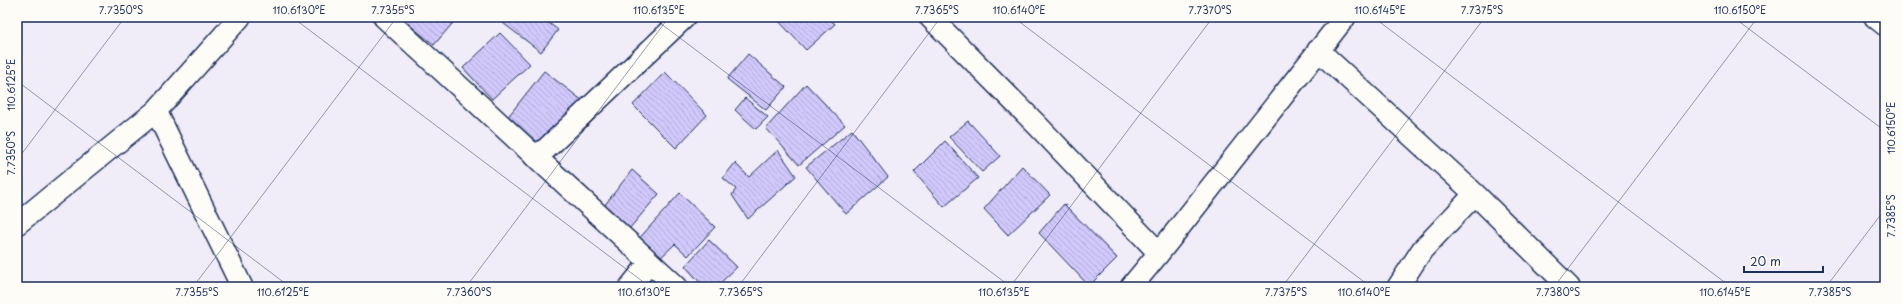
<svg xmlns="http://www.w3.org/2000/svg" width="1902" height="304" viewBox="0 0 1902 304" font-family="'Playpen Sans',sans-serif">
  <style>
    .building { fill: url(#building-back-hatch); stroke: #1b2f5e }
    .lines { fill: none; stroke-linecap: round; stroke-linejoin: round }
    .minor-casing { stroke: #1b2f5e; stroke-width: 24 }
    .minor { stroke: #fdfcf7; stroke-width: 21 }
    .ticks { fill: none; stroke: #1b2f5e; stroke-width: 1; stroke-opacity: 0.45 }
    .neatline { fill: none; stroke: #1b2f5e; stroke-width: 1.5 }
    .ticks-label { font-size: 10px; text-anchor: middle; fill: #1b2f5e }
  </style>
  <defs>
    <pattern id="building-back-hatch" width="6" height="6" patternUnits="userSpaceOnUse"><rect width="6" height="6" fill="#d1c8fb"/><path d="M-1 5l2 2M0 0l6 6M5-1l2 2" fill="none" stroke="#b3acda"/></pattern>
  </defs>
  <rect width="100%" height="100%" fill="#f0ecf8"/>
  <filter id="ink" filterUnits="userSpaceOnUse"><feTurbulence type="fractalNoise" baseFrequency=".025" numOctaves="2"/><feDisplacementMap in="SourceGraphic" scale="8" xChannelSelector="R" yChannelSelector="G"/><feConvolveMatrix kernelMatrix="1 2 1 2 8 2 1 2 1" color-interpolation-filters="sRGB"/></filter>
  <g filter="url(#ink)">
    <path class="building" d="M 400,17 L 458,17 L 434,45 Z
      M 495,17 L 541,17 L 558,30 L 541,52 Z
      M 775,17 L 828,17 L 835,24 L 806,50 Z
      M 500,33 L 530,64 L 492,99 L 463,68 Z
      M 748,54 L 786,87 L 766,110 L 727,79 Z
      M 544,71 L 583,101 L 546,149 L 507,118 Z
      M 665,72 L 707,115 L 676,148 L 633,105 Z
      M 806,84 L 845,125 L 799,165 L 766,128 Z
      M 745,98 L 768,117 L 756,129 L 735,110 Z
      M 968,121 L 1000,156 L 982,172 L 949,137 Z
      M 852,130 L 888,177 L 846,214 L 806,167 Z
      M 945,141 L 978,178 L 944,207 L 914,172 Z
      M 778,150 L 796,176 L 748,219 L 732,195 L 736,189 L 723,178 L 735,163 L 749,177 Z
      M 1022,166 L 1050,195 L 1008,235 L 984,209 Z
      M 632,170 L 659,194 L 629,229 L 604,206 Z
      M 680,193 L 715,227 L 688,256 L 675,244 L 657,261 L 636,242 Z
      M 1064,204 L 1117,258 L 1089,286 L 1039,233 Z
      M 709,240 L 737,267 L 716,287 L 704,287 L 685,266 Z"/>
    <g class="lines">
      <g class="minor-casing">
        <path id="minor" d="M 384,17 L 677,287
          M 930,17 L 1039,127 L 1159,253
          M 1875,17 L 1885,25
          M 1318,50 L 1475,194 L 1569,287
          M 156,111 L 242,287
          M 534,156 L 546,149 L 685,17
          M 17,224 L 156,111 L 240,17
          M 630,287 L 650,262
          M 1131,287 L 1159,253 L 1345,17
          M 1398,287 L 1422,250 L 1475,194"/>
      </g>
      <use href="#minor" class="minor"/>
    </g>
  </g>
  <path class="ticks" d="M 292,17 L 650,287M 652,17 L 1011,287M 1013,17 L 1371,287M 1373,17 L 1731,287M 1733,17 L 1885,131M 17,81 L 290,287M 17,160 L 125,17M 193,287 L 397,17M 466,287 L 669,17M 738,287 L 941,17M 1010,287 L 1213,17M 1282,287 L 1485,17M 1554,287 L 1758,17M 1826,287 L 1885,209"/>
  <rect width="1902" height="304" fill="none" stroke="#fdfcf7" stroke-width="44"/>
  <path d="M1744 266v6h79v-6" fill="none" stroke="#1b2f5e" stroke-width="2"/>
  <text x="1750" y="266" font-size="12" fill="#1b2f5e" stroke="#fdfcf7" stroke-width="3" paint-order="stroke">20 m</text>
  <rect x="22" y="22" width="1858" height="260" class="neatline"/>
  <g class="ticks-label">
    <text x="121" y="14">7.7350°S</text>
    <text x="299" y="14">110.6130°E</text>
    <text x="393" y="14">7.7355°S</text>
    <text x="659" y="14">110.6135°E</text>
    <text x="937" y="14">7.7365°S</text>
    <text x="1019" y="14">110.6140°E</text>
    <text x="1210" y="14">7.7370°S</text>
    <text x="1380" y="14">110.6145°E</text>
    <text x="1482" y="14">7.7375°S</text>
    <text x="1740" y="14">110.6150°E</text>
    <text transform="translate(11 85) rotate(-90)" y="4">110.6125°E</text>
    <text transform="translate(1891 128) rotate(-90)" y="4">110.6150°E</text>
    <text transform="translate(11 153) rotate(-90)" y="4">7.7350°S</text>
    <text transform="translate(1891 216) rotate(-90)" y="4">7.7385°S</text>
    <text x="197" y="296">7.7355°S</text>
    <text x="283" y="296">110.6125°E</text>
    <text x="469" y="296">7.7360°S</text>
    <text x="644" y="296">110.6130°E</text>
    <text x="741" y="296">7.7365°S</text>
    <text x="1004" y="296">110.6135°E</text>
    <text x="1286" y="296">7.7375°S</text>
    <text x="1364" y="296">110.6140°E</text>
    <text x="1558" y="296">7.7380°S</text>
    <text x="1725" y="296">110.6145°E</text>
    <text x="1830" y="296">7.7385°S</text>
  </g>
</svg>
